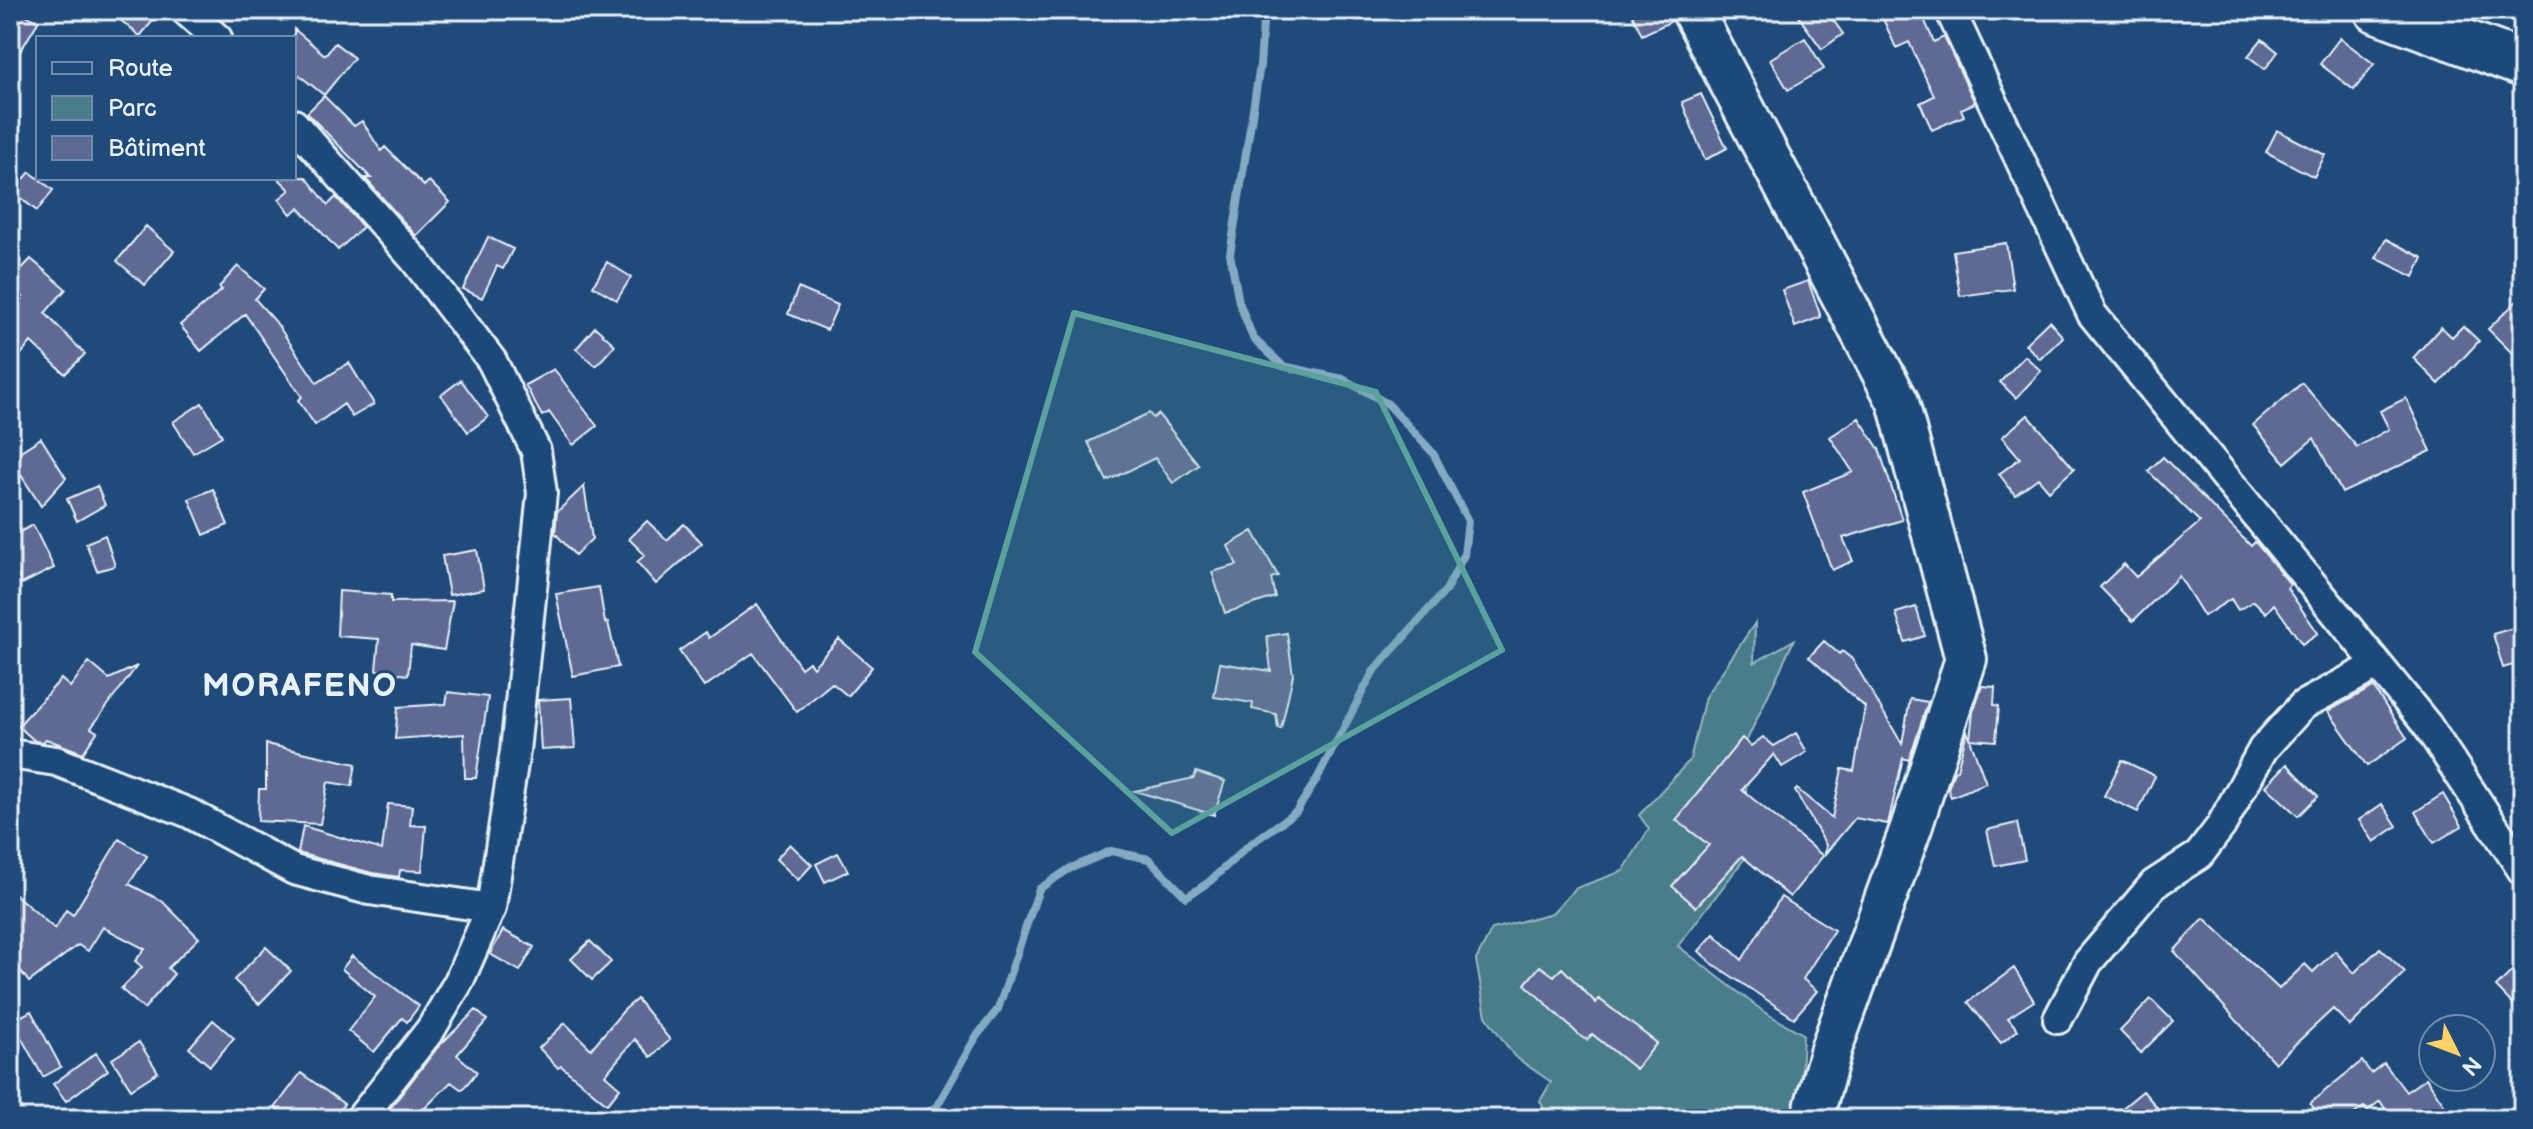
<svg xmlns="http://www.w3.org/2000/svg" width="2533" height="1129" viewBox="0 0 2533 1129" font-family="'Balsamiq Sans',sans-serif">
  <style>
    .green { fill: #4a7d89; stroke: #99b7c0; stroke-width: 2 }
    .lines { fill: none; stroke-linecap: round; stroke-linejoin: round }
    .stream { stroke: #85aac3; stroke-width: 8 }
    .building { fill: #5e6993; stroke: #e8f1f8; stroke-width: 2 }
    .street-casing { stroke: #e8f1f8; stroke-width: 34 }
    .secondary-casing { stroke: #e8f1f8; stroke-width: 46 }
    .primary-casing { stroke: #e8f1f8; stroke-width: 50 }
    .street { stroke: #1f4a7a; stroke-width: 28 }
    .secondary { stroke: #1f4a7a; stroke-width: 40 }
    .primary { stroke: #1f4a7a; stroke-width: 44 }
    .marked { fill: #5ba19e; fill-opacity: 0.2; stroke: #5ba19e; stroke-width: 6; stroke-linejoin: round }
    .labels { text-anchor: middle; stroke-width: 6; stroke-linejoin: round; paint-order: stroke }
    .district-label { font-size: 32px; font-weight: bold; letter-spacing: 2px; fill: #e8f1f8; stroke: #1f4a7a }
  </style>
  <rect width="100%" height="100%" fill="#1f4a7a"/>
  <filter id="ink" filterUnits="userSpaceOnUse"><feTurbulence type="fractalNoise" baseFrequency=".0125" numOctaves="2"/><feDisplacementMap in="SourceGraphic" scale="16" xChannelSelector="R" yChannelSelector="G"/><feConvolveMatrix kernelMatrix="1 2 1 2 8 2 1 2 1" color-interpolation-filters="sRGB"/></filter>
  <g filter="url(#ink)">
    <path class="green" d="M 1755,623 L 1754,663 L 1794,640 L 1747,740 L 1745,858 L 1678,946 L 1764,1012 L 1803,1034 L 1800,1099 L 1795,1119 L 1549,1119 L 1540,1101 L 1551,1082 L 1514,1056 L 1486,1016 L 1476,960 L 1492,929 L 1552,913 L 1576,888 L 1623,871 L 1649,829 L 1639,815 L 1690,760 L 1705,697 Z"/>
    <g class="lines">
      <path class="stream" d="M 917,1119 L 937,1106 L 976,1037 L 998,1009 L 1039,889 L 1069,869 L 1111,851 L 1149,859 L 1186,897 L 1209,882 L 1249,845 L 1296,812 L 1317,779 L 1373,672 L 1446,590 L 1464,555 L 1468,521 L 1433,453 L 1388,404 L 1343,379 L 1283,366 L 1253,338 L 1239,302 L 1230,254 L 1260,65 L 1264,10"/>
    </g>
    <path class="building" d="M 10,10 L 18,10 L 38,22 L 10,68 Z
      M 108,10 L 162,10 L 140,36 Z
      M 1630,10 L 1669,10 L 1672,21 L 1642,35 Z
      M 1794,10 L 1826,10 L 1843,34 L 1822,49 Z
      M 1879,10 L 1920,10 L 1934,42 L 1944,37 L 1975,103 L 1961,109 L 1964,116 L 1932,130 L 1920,103 L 1934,96 L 1909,42 L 1896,48 Z
      M 294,29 L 325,55 L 335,43 L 354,58 L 324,95 L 294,71 Z
      M 1805,38 L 1824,69 L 1788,90 L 1770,59 Z
      M 2340,38 L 2374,64 L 2354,90 L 2320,64 Z
      M 2262,39 L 2278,52 L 2265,69 L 2248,56 Z
      M 1701,94 L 1727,148 L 1705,160 L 1682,102 Z
      M 324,96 L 354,126 L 362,121 L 381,151 L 385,147 L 424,186 L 429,181 L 450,202 L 416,236 L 365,178 L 371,178 L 307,113 Z
      M 2277,130 L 2325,155 L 2314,177 L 2266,152 Z
      M 30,172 L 53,190 L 37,211 L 13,192 Z
      M 306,177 L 328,205 L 336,197 L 363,227 L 338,250 L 299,208 L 291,214 L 279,199 L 290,190 L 278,178 Z
      M 146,226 L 174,251 L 145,285 L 117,261 Z
      M 488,237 L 513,249 L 503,269 L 497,266 L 482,298 L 463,289 Z
      M 2386,239 L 2423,258 L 2414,277 L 2376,258 Z
      M 2006,243 L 2013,289 L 1960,296 L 1953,251 Z
      M 31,259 L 66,289 L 45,313 L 85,354 L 65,374 L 31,342 L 10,368 L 10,311 L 23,297 L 10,285 L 10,281 Z
      M 607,262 L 631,277 L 617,300 L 593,286 Z
      M 238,266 L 264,289 L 255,299 L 275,321 L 317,383 L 349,363 L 374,404 L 352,417 L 344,404 L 315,425 L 298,400 L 302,397 L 245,314 L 201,351 L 180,325 L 222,290 L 219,287 Z
      M 1808,281 L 1821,317 L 1795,327 L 1782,290 Z
      M 798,288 L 838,305 L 827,330 L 788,314 Z
      M 2523,295 L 2523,364 L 2488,329 Z
      M 2049,321 L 2063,337 L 2040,359 L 2025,344 Z
      M 2463,326 L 2479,341 L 2439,384 L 2413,358 L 2441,327 L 2452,337 Z
      M 595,327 L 615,345 L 596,366 L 576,349 Z
      M 2025,356 L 2041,371 L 2016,398 L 2000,382 Z
      M 554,369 L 597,426 L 573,445 L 549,412 L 542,416 L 525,385 Z
      M 461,380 L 488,417 L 468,432 L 441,395 Z
      M 2302,383 L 2357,447 L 2389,429 L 2380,411 L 2406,398 L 2431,451 L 2342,493 L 2314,438 L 2285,463 L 2253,425 Z
      M 202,403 L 222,436 L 193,453 L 173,422 Z
      M 1149,413 L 1153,418 L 1158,414 L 1199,465 L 1173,483 L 1155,458 L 1107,481 L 1088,442 Z
      M 2028,415 L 2074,469 L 2049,491 L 2038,478 L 2015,495 L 1999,474 L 2020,458 L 2002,437 Z
      M 1859,418 L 1879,449 L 1902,520 L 1843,538 L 1853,561 L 1832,570 L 1803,492 L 1853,472 L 1830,437 Z
      M 41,438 L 66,478 L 41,506 L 10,458 Z
      M 2163,457 L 2251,546 L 2255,542 L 2257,544 L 2290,584 L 2287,588 L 2318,633 L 2302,644 L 2274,604 L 2266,613 L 2254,601 L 2238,610 L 2231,599 L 2204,616 L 2179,576 L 2133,621 L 2100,587 L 2124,564 L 2136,577 L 2200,522 L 2148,471 Z
      M 97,486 L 105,505 L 77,521 L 67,499 Z
      M 584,486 L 592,539 L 575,555 L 555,533 L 557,512 Z
      M 213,489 L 228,525 L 204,535 L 189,499 Z
      M 647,521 L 667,540 L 684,524 L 702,543 L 656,584 L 637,562 L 645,555 L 629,539 Z
      M 33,525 L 54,568 L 22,584 L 10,561 L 10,537 Z
      M 1253,531 L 1278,576 L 1271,578 L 1275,597 L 1225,613 L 1212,572 L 1237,565 L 1228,546 Z
      M 105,535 L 115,566 L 97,571 L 86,543 Z
      M 477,550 L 484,589 L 449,595 L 442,556 Z
      M 599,587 L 605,623 L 608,622 L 618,667 L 573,676 L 556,594 Z
      M 339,591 L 391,595 L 391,602 L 453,601 L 444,650 L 411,645 L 408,675 L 376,670 L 379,639 L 337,636 Z
      M 757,604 L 801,668 L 809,662 L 813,667 L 839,639 L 872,667 L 848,696 L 832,683 L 797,712 L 753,653 L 704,687 L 679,651 L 706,632 L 709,638 Z
      M 1916,607 L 1925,636 L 1905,642 L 1896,613 Z
      M 2520,626 L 2523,637 L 2523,662 L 2503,668 L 2493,634 Z
      M 1287,633 L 1293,675 L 1281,729 L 1278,728 L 1276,714 L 1252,709 L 1253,703 L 1214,697 L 1220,663 L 1271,671 L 1267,636 Z
      M 1824,641 L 1839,654 L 1842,651 L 1852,659 L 1902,744 L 1910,699 L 1928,702 L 1909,760 L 1903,758 L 1888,824 L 1855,818 L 1825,854 L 1826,845 L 1795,791 L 1797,789 L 1832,818 L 1842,769 L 1854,771 L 1865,707 L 1809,657 Z
      M 89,662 L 109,679 L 137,666 L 91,728 L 97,732 L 83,753 L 46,739 L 43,742 L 35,741 L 18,726 L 61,679 L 70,687 Z
      M 1982,686 L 1995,687 L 1994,705 L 1999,706 L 1996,741 L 1970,739 L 1973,712 Z
      M 2373,687 L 2407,738 L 2367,766 L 2328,711 Z
      M 448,692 L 488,697 L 476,778 L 465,778 L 464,734 L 395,739 L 398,707 L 446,704 Z
      M 571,698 L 575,748 L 541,750 L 538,700 Z
      M 1967,731 L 1986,783 L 1951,797 L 1948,789 L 1954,771 L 1957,770 Z
      M 1796,733 L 1807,752 L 1782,767 L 1774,754 L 1742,790 L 1823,856 L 1790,897 L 1742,856 L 1696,907 L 1672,886 L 1709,845 L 1676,820 L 1742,738 L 1751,746 L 1763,737 L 1774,746 Z
      M 266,744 L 356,764 L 352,786 L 328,782 L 320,824 L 258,821 L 259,789 L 266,789 Z
      M 2122,760 L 2155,776 L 2138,812 L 2104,796 Z
      M 2287,764 L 2318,796 L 2298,816 L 2266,786 Z
      M 1196,772 L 1225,781 L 1214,815 L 1135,791 L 1194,778 Z
      M 2443,794 L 2462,826 L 2434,843 L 2415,812 Z
      M 388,804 L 412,806 L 410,825 L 426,826 L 422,871 L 400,870 L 399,877 L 372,873 L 298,853 L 303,826 L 382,850 Z
      M 2382,804 L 2397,826 L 2374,842 L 2359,820 Z
      M 2017,823 L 2025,860 L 1995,866 L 1987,830 Z
      M 119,839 L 147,856 L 129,884 L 162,901 L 199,938 L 168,968 L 174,974 L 144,1009 L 121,989 L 142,967 L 135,961 L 145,949 L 103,927 L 88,951 L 78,945 L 29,982 L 10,957 L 10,890 L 55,929 L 66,910 L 73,915 Z
      M 790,844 L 812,865 L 798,880 L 776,859 Z
      M 838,853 L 848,871 L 825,882 L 816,864 Z
      M 1781,897 L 1834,930 L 1803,979 L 1817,991 L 1794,1018 L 1710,962 L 1699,951 L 1714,934 L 1742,960 Z
      M 2204,918 L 2279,989 L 2305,964 L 2313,972 L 2335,951 L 2354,973 L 2380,948 L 2405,972 L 2350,1026 L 2333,1009 L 2275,1063 L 2174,951 Z
      M 503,930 L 534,947 L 520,971 L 490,954 Z
      M 590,941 L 611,962 L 592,980 L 571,959 Z
      M 266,947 L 291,971 L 259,1004 L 234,980 Z
      M 352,956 L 419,1006 L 407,1022 L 402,1018 L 374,1052 L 348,1031 L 375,997 L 342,969 Z
      M 2523,960 L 2523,1015 L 2496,987 Z
      M 1540,966 L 1554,976 L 1562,968 L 1596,1003 L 1599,999 L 1657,1043 L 1636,1069 L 1592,1034 L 1587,1040 L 1578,1034 L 1525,984 Z
      M 2014,968 L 2034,1001 L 2008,1018 L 2018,1030 L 2001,1043 L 1968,1002 Z
      M 637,999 L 670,1040 L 651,1057 L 635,1039 L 605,1075 L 620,1088 L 607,1104 L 561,1066 L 558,1068 L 539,1048 L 565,1023 L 591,1049 L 624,1010 Z
      M 2151,999 L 2173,1021 L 2141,1053 L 2120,1031 Z
      M 476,1010 L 487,1020 L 457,1055 L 477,1072 L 462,1090 L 451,1082 L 414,1119 L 382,1119 L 438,1047 Z
      M 31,1011 L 61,1067 L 43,1077 L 12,1021 Z
      M 213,1020 L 234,1038 L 210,1066 L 189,1048 Z
      M 139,1042 L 158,1072 L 131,1089 L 112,1059 Z
      M 96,1053 L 108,1070 L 66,1101 L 53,1084 Z
      M 2362,1061 L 2371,1073 L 2384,1063 L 2406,1092 L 2426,1078 L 2454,1119 L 2392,1119 L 2380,1101 L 2367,1111 L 2364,1107 L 2347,1119 L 2322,1119 L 2310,1103 Z
      M 301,1073 L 344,1104 L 333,1119 L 290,1119 L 275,1108 Z
      M 2143,1091 L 2167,1119 L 2109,1119 Z"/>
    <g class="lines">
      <g class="street-casing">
        <path id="street" d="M 185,10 L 217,38
          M 1950,10 L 2092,314 L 2427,725 L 2523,871
          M 294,124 L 414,259 L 492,361 L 536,451 L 542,493 L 515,751 L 491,908 L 459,981 L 431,1029 L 360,1119
          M 10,754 L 56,761 L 189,813 L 294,870 L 369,890 L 491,908
          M 2058,1019 L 2088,962 L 2154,884 L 2199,855 L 2221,826 L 2263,749 L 2303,705 L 2377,665"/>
      </g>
      <g class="secondary-casing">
        <path id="secondary" d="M 1692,10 L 1898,402 L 1966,659 L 1911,828 L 1831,1049 L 1812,1119"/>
      </g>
      <g class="primary-casing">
        <path id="primary" d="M 2377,10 L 2523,64"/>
      </g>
      <use href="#street" class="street"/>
      <use href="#secondary" class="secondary"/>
      <use href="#primary" class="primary"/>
    </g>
  </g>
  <path class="marked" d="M 1074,313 L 1376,392 L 1502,650 L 1172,833 L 975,652 Z"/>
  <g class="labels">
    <g class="district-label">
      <text x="300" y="696">MORAFENO</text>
    </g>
  </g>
  <rect width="2533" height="1129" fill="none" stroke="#1f4a7a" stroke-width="40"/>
  <rect x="20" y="20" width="2493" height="1089" fill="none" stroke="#e8f1f8" stroke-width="3" filter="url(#ink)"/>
  <rect x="36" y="36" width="260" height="144" fill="#1f4a7a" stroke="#6f8dac" stroke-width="2"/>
  <rect x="52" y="62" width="40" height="12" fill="#1f4a7a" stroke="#6f8dac" stroke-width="2"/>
  <text x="108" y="76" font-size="24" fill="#e8f1f8">Route</text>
  <rect x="52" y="96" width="40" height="24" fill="#4a7d89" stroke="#6f8dac" stroke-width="2"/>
  <text x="108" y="116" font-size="24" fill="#e8f1f8">Parc</text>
  <rect x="52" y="136" width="40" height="24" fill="#5e6993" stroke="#6f8dac" stroke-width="2"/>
  <text x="108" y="156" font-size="24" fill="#e8f1f8">Bâtiment</text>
  <g transform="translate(2457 1053) rotate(132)"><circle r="38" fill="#1f4a7a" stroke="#6f8dac" stroke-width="2"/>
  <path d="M0-6L14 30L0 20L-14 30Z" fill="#ffd166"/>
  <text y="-12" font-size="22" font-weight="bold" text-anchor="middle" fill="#e8f1f8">N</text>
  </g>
</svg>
